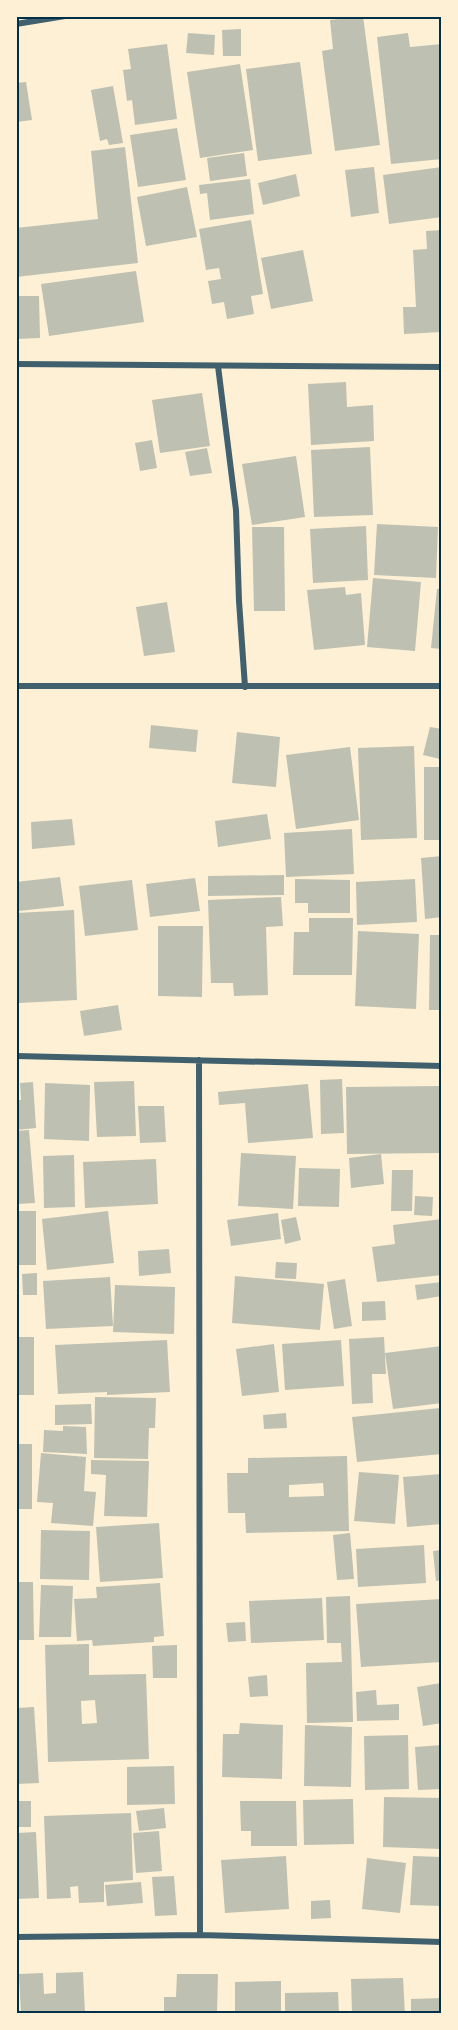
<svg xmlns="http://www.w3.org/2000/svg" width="458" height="2030" viewBox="0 0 458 2030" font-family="'Exo 2',sans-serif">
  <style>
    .building { fill: #bec0b2; fill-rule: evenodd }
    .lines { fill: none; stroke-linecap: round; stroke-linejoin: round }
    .minor { stroke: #3f606c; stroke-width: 6 }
    .neatline { fill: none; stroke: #003049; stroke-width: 2 }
  </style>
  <rect width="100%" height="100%" fill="#fdf0d5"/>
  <path class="building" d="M 363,16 L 380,145 L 335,151 L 322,51 L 333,49 L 330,20 Z
    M 241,29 L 241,56 L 223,56 L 222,30 Z
    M 188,33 L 215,35 L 214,55 L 186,53 Z
    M 408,33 L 410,47 L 442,44 L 442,159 L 391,164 L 377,37 Z
    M 167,44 L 177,119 L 135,125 L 132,100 L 127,101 L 123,70 L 131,69 L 128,49 Z
    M 300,62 L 312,154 L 258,161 L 246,69 Z
    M 240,64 L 253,150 L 200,158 L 187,72 Z
    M 26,82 L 32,120 L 16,122 L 16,83 Z
    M 113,86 L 123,143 L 109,145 L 107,139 L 100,141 L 91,90 Z
    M 177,128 L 186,180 L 138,187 L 130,135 Z
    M 125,147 L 138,263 L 16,277 L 16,228 L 98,219 L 91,151 Z
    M 244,153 L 247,176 L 210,181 L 207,158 Z
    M 374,167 L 379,213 L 351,217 L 345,170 Z
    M 442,167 L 442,217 L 389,224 L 383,175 Z
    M 296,174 L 300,196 L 263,205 L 258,183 Z
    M 250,179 L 254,214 L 210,220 L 207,193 L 200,194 L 199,185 Z
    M 187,187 L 197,237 L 146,246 L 137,197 Z
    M 251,220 L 263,294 L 251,296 L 254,314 L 227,319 L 224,302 L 212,304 L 208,281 L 221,279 L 219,268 L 206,270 L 199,229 Z
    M 442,230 L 442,332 L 404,334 L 403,307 L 416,307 L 413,250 L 427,249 L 426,231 Z
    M 303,250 L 313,301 L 271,309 L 261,258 Z
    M 136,271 L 144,322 L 49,336 L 41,284 Z
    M 16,296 L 39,296 L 40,338 L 16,339 Z
    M 346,382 L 347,407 L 373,405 L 374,441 L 311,445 L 308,384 Z
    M 202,393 L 210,446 L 160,453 L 152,400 Z
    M 152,440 L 157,468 L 140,471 L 135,443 Z
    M 370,447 L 373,515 L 314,517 L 311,450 Z
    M 207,448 L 212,473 L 190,476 L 185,452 Z
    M 296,456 L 305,517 L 252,525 L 242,464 Z
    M 377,524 L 438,527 L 436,578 L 374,575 Z
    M 366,526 L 368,580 L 313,583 L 310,529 Z
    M 252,527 L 284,527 L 285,611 L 254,611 Z
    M 373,578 L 421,582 L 415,651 L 367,647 Z
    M 345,587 L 346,595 L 361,593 L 365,645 L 314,650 L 307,590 Z
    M 437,589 L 442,589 L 442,649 L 431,648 Z
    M 167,602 L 175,652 L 144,656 L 136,607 Z
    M 151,725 L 198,730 L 196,752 L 149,748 Z
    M 430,727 L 442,729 L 440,759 L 423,755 Z
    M 237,732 L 280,737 L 276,787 L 232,783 Z
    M 414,746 L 417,838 L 361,840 L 358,748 Z
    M 350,747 L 359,820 L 296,829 L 286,755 Z
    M 424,767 L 442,767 L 442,840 L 424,840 Z
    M 267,814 L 271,839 L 218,847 L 215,821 Z
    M 72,819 L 75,845 L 32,849 L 31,822 Z
    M 352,829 L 354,874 L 286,877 L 284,833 Z
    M 442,856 L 442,917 L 425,919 L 421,858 Z
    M 284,875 L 284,895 L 208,896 L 208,876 Z
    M 60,877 L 64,906 L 19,911 L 16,882 Z
    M 195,878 L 200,911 L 150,917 L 146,884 Z
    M 295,879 L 350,880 L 350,913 L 308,913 L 308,903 L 295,903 Z
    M 415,879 L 417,922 L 357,925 L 356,882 Z
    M 132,880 L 138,930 L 85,936 L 79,886 Z
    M 281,897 L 283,926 L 266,927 L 268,995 L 234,996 L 233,983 L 211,983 L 208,900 Z
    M 74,910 L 77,1000 L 19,1003 L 16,913 Z
    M 309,918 L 353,918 L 352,975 L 293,975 L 294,932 L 309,932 Z
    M 158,926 L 203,926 L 202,997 L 158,996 Z
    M 358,931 L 419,934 L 416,1009 L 355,1006 Z
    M 430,935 L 442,935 L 442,1010 L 429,1010 Z
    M 118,1005 L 122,1030 L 84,1036 L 80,1011 Z
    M 342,1079 L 344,1133 L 321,1134 L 320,1080 Z
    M 134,1081 L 136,1136 L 97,1137 L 94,1082 Z
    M 33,1082 L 36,1128 L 16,1130 L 16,1100 L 21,1100 L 20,1083 Z
    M 45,1083 L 90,1085 L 89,1141 L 44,1139 Z
    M 308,1084 L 313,1138 L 248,1143 L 245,1103 L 219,1105 L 218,1092 Z
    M 442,1086 L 442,1153 L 347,1154 L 346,1087 Z
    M 138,1106 L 164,1106 L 166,1142 L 140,1143 Z
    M 29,1130 L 35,1203 L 16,1204 L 16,1131 Z
    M 241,1153 L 296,1156 L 293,1209 L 238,1206 Z
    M 381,1154 L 384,1184 L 351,1188 L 349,1158 Z
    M 74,1155 L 75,1207 L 44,1208 L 43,1156 Z
    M 156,1159 L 158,1204 L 85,1208 L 83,1162 Z
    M 299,1168 L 340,1169 L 339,1207 L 298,1206 Z
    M 392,1170 L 413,1170 L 412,1211 L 391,1211 Z
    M 415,1196 L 433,1197 L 432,1216 L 414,1215 Z
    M 16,1211 L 36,1211 L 36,1265 L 16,1265 Z
    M 108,1211 L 114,1263 L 47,1270 L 42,1219 Z
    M 278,1213 L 281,1239 L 231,1246 L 227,1220 Z
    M 296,1217 L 301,1240 L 285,1244 L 281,1220 Z
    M 442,1219 L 442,1275 L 377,1282 L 372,1247 L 395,1244 L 393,1225 Z
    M 169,1249 L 171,1273 L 139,1276 L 138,1251 Z
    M 276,1262 L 297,1263 L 296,1279 L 275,1278 Z
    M 37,1273 L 37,1295 L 23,1295 L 22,1274 Z
    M 235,1276 L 324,1284 L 320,1330 L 232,1323 Z
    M 110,1277 L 113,1326 L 46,1329 L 43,1281 Z
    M 345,1279 L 352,1326 L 334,1329 L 327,1282 Z
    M 442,1282 L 442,1296 L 417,1300 L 415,1285 Z
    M 115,1285 L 175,1287 L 174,1334 L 113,1332 Z
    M 385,1301 L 386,1320 L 362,1321 L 362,1302 Z
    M 16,1337 L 34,1337 L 34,1395 L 16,1395 Z
    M 384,1337 L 386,1374 L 372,1374 L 373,1403 L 352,1404 L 349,1339 Z
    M 167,1340 L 170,1392 L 107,1395 L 107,1392 L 58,1394 L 55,1345 Z
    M 341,1340 L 344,1386 L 285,1390 L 282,1344 Z
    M 274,1344 L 279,1392 L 242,1396 L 236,1349 Z
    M 442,1346 L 442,1403 L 393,1409 L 385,1353 Z
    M 95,1397 L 156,1398 L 155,1428 L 149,1428 L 148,1459 L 94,1458 Z
    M 91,1404 L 92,1424 L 55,1425 L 55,1405 Z
    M 440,1408 L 442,1454 L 357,1462 L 352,1417 Z
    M 286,1413 L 287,1428 L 264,1429 L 263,1415 Z
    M 63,1426 L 86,1427 L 87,1454 L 43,1452 L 44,1430 L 63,1431 Z
    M 16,1444 L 32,1444 L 32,1509 L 16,1509 Z
    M 41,1453 L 86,1457 L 84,1491 L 96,1492 L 93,1526 L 51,1523 L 53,1503 L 37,1502 Z
    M 347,1456 L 349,1531 L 246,1533 L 245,1513 L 228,1513 L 227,1473 L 248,1473 L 248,1458 ZM 323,1483 L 324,1496 L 289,1497 L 289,1485 Z
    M 91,1460 L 149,1461 L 147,1517 L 104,1516 L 106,1475 L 91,1474 Z
    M 359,1472 L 399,1475 L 395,1524 L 354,1521 Z
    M 442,1474 L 442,1524 L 407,1527 L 403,1477 Z
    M 159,1523 L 163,1578 L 100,1582 L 96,1527 Z
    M 41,1530 L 90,1531 L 89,1580 L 40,1579 Z
    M 350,1533 L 354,1579 L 337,1580 L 333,1535 Z
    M 424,1545 L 426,1583 L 358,1587 L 356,1549 Z
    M 442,1550 L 442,1580 L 436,1581 L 433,1551 Z
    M 16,1582 L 33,1582 L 34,1640 L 16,1640 Z
    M 160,1583 L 164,1636 L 154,1637 L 154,1642 L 93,1646 L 92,1640 L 77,1641 L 74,1599 L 97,1598 L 96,1587 Z
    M 41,1585 L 73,1586 L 71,1637 L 39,1637 Z
    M 350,1596 L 353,1722 L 307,1723 L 306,1663 L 342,1662 L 341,1643 L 327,1643 L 326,1597 Z
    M 322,1598 L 324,1640 L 251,1643 L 249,1601 Z
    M 442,1599 L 442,1662 L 361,1667 L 356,1604 Z
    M 245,1622 L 246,1641 L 228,1642 L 226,1623 Z
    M 89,1644 L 89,1675 L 146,1674 L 149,1759 L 48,1762 L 45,1645 ZM 95,1700 L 97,1723 L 82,1724 L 81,1701 Z
    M 177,1645 L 177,1678 L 153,1678 L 152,1646 Z
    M 267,1675 L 268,1696 L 250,1697 L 248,1677 Z
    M 441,1683 L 442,1723 L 423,1726 L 417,1687 Z
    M 376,1690 L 377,1705 L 399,1704 L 399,1720 L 357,1721 L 356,1692 Z
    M 34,1707 L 39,1783 L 16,1784 L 16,1708 Z
    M 240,1723 L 283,1725 L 282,1779 L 222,1777 L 223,1734 L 239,1734 Z
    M 305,1725 L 352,1727 L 351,1787 L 304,1786 Z
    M 408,1735 L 409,1789 L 365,1790 L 364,1736 Z
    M 442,1745 L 442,1789 L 418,1790 L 415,1747 Z
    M 174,1766 L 175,1804 L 127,1805 L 127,1767 Z
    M 384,1797 L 442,1798 L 442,1849 L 383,1847 Z
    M 353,1799 L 354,1844 L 304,1845 L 303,1800 Z
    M 16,1801 L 31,1801 L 31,1827 L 16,1827 Z
    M 240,1801 L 296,1801 L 297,1846 L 251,1846 L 251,1831 L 241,1831 Z
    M 164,1808 L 166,1828 L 139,1831 L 136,1811 Z
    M 131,1813 L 133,1880 L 104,1882 L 104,1902 L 79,1903 L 78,1886 L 70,1887 L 71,1898 L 47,1899 L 44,1816 Z
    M 159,1831 L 162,1871 L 136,1873 L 133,1833 Z
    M 36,1832 L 39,1898 L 16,1899 L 16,1833 Z
    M 286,1856 L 289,1909 L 225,1913 L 221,1860 Z
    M 413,1856 L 442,1857 L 442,1906 L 410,1905 Z
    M 367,1858 L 406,1863 L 400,1913 L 362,1909 Z
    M 174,1876 L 177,1915 L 155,1916 L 152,1877 Z
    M 141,1882 L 143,1903 L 107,1906 L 105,1885 Z
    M 330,1900 L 331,1918 L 311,1919 L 311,1901 Z
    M 83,1972 L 85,2014 L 21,2014 L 19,1974 L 43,1973 L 44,1994 L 56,1993 L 56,1973 Z
    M 177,1974 L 218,1974 L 217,2014 L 164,2014 L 164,1997 L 176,1997 Z
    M 403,1978 L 405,2014 L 352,2014 L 351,1979 Z
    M 281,1981 L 281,2014 L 235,2014 L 235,1982 Z
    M 338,1992 L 339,2014 L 285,2014 L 285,1993 Z
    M 442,1998 L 442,2014 L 411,2014 L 411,1999 Z"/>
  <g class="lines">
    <path class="minor" d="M 16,24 L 65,16
      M 16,364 L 442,367
      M 218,366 L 236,510 L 239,601 L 245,687
      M 16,686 L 442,686
      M 16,1056 L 442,1066
      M 199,1060 L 200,1935
      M 16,1937 L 200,1935 L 442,1942"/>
  </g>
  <rect width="458" height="2030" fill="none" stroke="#fdf0d5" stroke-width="36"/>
  <rect x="18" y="18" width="422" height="1994" class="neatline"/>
</svg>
